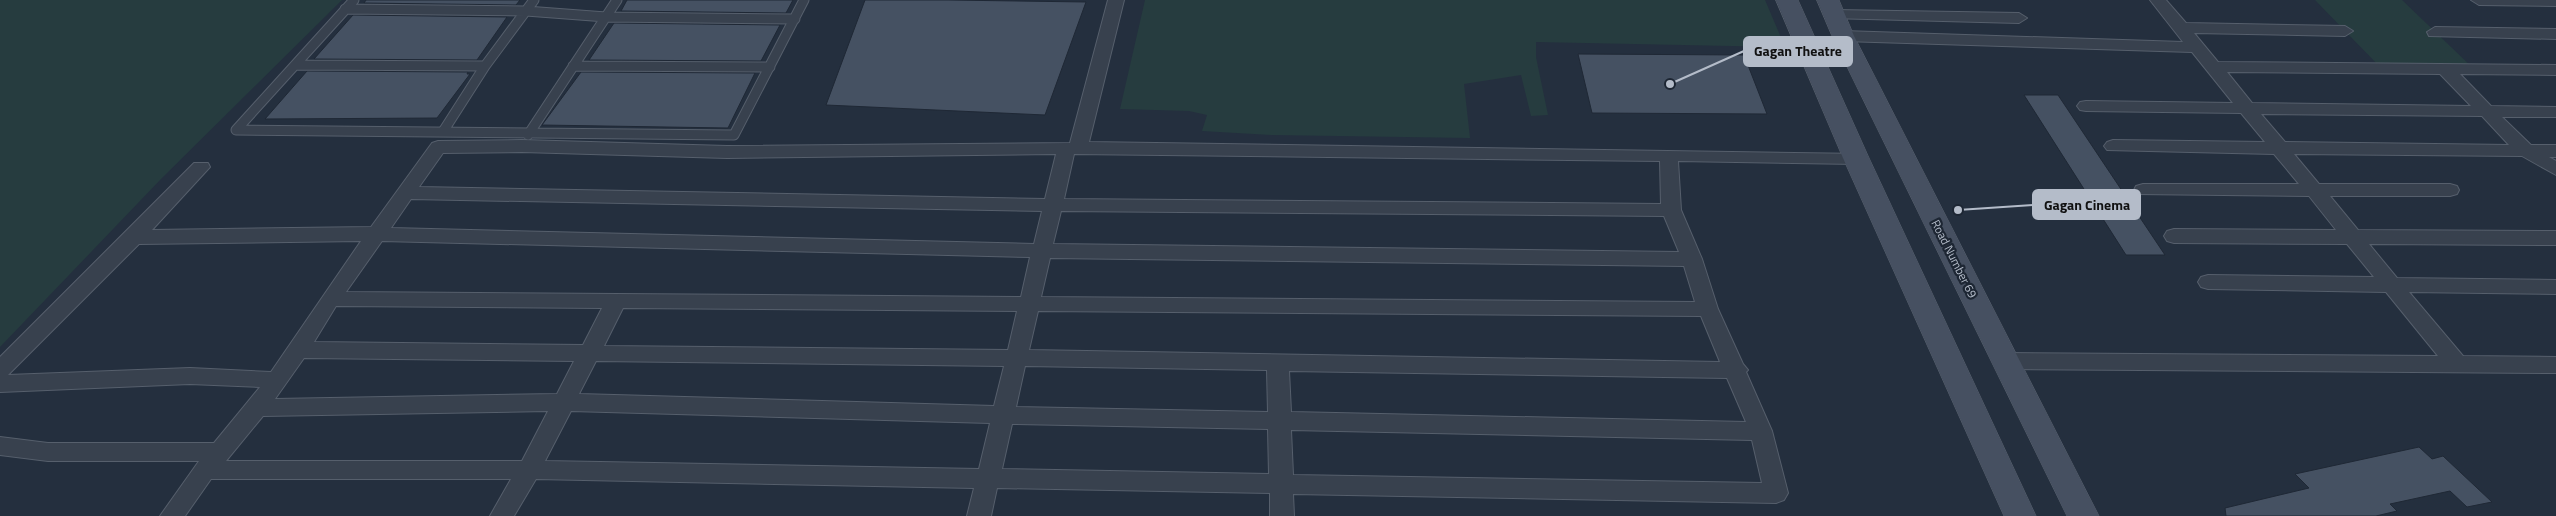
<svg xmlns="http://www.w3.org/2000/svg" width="2556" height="516" viewBox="0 0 2556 516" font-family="'Titillium Web',sans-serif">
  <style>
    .green { fill: #263c3f }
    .building { fill: #455162; stroke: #1f2835 }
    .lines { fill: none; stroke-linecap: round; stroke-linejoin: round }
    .service-casing { stroke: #565f6c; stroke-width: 11 }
    .minor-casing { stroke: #565f6c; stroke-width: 2 }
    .secondary-casing { stroke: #565f6c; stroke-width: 1 }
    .service { stroke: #38414e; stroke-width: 9 }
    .minor { fill: #38414e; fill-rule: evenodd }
    .secondary { fill: #465061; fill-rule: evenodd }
    .labels { text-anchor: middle; stroke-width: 4.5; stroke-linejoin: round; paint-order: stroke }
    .street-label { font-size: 12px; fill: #b4bcc9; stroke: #1d2633 }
    .leader { fill: none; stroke: #b4bcc9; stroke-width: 2 }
    .callout-dot { fill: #b4bcc9; stroke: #1d2633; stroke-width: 2 }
    .callout { fill: #b4bcc9; stroke: #b4bcc9; stroke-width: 2 }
    .callout-label { font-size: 14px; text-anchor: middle; font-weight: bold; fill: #111 }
  </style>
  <rect width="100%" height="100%" fill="#242f3e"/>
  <path class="green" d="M 0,0 L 342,0 L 161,179 L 0,347 Z
    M 1145,0 L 1765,0 L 1785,47 L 1536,42 L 1536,57 L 1548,115 L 1531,116 L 1521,75 L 1464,84 L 1470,138 L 1271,135 L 1202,131 L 1207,115 L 1189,111 L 1120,109 Z
    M 2315,0 L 2402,0 L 2474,69 L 2380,67 Z"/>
  <path class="building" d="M 366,0 L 520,0 L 516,5 L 364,3 Z
    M 627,0 L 793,0 L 786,13 L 621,11 Z
    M 865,0 L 949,0 L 1086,2 L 1045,115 L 826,105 Z
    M 353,15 L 507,17 L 477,60 L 314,59 Z
    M 614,23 L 780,25 L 761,61 L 589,60 Z
    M 1578,54 L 1744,55 L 1767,114 L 1592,113 Z
    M 307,71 L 468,72 L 467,74 L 470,74 L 437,118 L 265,119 Z
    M 581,72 L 755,73 L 728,128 L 542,125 Z
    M 2024,95 L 2058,95 L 2165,255 L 2126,255 Z
    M 2419,447 L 2432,459 L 2443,456 L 2492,502 L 2467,507 L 2450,491 L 2390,504 L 2397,511 L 2376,516 L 2226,516 L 2225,508 L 2309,488 L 2295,474 Z"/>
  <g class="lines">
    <g class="service-casing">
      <path id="service" d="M 345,9 L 526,11 L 606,17 L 795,19
        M 296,65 L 485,66
        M 573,66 L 770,67
        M 236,130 L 734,135 L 804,0
        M 236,130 L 354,0
        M 444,130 L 485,66 L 534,0
        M 528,135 L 617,0"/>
    </g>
    <g class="minor-casing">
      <path id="minor" d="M 1108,0 L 1124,0 L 1089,142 L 1863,154 L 1865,158 L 1863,162 L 1856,164 L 1678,161 L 1681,210 L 1702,259 L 1718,309 L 1743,364 L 1748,370 L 1746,372 L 1772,431 L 1788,493 L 1784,500 L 1776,503 L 1293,494 L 1294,516 L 1270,516 L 1270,493 L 997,488 L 991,516 L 967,516 L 974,488 L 536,479 L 514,516 L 490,516 L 511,479 L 211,479 L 185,516 L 160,516 L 199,461 L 48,461 L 0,455 L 0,437 L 48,443 L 214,443 L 260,387 L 190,384 L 0,392 L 0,357 L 194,163 L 208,163 L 210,167 L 152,230 L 371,227 L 432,143 L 438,141 L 522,140 L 727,146 L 1070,143 ZM 522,152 L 727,158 L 1056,154 L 1045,199 L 419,187 L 443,153 ZM 1074,154 L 1660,161 L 1661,204 L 1064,199 ZM 411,199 L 1042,211 L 1034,244 L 391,228 ZM 1061,211 L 1664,216 L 1679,252 L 1053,244 ZM 361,241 L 271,372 L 190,368 L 8,375 L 139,244 ZM 382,241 L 1030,257 L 1021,297 L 346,292 ZM 1050,258 L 1684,266 L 1695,302 L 1041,297 ZM 336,306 L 602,308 L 583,345 L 314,342 ZM 623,308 L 1017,311 L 1008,350 L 604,346 ZM 1038,311 L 1701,316 L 1720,362 L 1029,350 ZM 304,358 L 574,361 L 557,394 L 275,399 ZM 596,361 L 1004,366 L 994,406 L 579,394 ZM 1025,366 L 1267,370 L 1268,412 L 1016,407 ZM 1289,371 L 1727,378 L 1746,422 L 1291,412 ZM 548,411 L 522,461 L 226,461 L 263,416 ZM 571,411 L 990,423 L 979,469 L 545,461 ZM 1012,424 L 1268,429 L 1269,474 L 1002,469 ZM 1291,430 L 1752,440 L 1762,483 L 1293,475 Z
        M 2150,0 L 2166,0 L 2186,23 L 2345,26 L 2353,31 L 2345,36 L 2194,33 L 2218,62 L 2556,65 L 2556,75 L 2460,74 L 2491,106 L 2556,107 L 2556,117 L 2502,117 L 2531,145 L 2556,145 L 2556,157 L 2549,157 L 2556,161 L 2556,175 L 2522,156 L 2294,154 L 2319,184 L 2450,184 L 2457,186 L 2459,190 L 2457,194 L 2450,196 L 2330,196 L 2358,230 L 2556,231 L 2556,245 L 2369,244 L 2397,278 L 2556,280 L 2556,294 L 2409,292 L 2463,356 L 2556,357 L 2556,373 L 2005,369 L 1997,367 L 1994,361 L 1997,355 L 2005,353 L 2438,356 L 2386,292 L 2208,289 L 2201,287 L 2198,282 L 2201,277 L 2208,275 L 2374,277 L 2347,244 L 2174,243 L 2167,241 L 2164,236 L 2167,231 L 2174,229 L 2336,230 L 2309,196 L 2136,194 L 2134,190 L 2136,186 L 2143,184 L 2299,184 L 2274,154 L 2107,150 L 2104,146 L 2107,142 L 2113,140 L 2265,142 L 2241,113 L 2086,111 L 2080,110 L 2077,106 L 2080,102 L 2086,101 L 2233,103 L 2192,52 L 1843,41 L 1835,36 L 1843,31 L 2183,42 ZM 2227,72 L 2440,74 L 2471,106 L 2252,103 ZM 2261,114 L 2482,116 L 2509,145 L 2285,142 Z
        M 2471,0 L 2556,0 L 2556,6 L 2479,5 Z
        M 1835,10 L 2019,13 L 2027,18 L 2019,23 L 1829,18 L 1827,15 L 1829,12 Z
        M 2435,27 L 2556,29 L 2556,39 L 2429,36 L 2427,32 Z"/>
    </g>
    <g class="secondary-casing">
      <path id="secondary" d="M 1776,0 L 1798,0 L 1869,158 L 2036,516 L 2004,516 L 1843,158 Z
        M 1817,0 L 1839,0 L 1854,36 L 2099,516 L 2067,516 L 1832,36 Z"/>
    </g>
    <use href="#service" class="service"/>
    <use href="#minor" class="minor"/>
    <use href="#secondary" class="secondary"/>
  </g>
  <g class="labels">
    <g class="street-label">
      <text transform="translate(1954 259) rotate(63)" y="4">Road Number 69</text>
    </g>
  </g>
  <path class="leader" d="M1670 84L1744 51M1958 210L2033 205"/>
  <g class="callout-dot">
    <circle cx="1670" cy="84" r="5"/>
    <circle cx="1958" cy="210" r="5"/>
  </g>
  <g class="callout">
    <rect x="1744" y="37" width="108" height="29" rx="5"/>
    <rect x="2033" y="190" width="107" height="29" rx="5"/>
  </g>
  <g class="callout-label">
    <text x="1798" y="56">Gagan Theatre</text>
    <text x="2087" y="210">Gagan Cinema</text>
  </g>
</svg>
